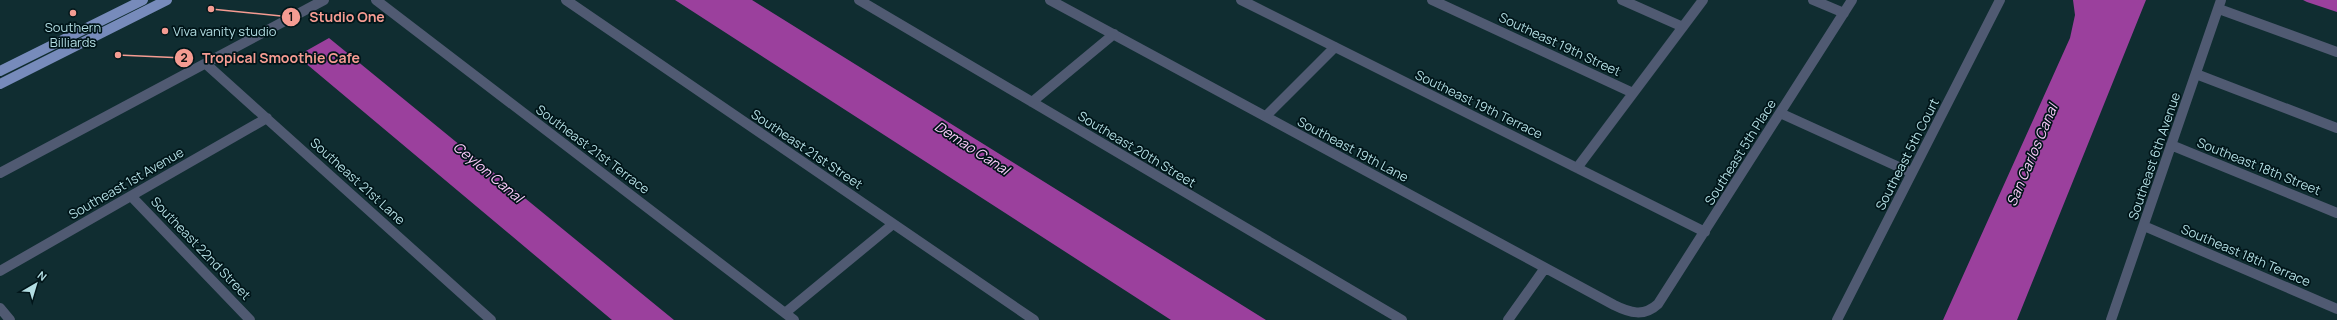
<svg xmlns="http://www.w3.org/2000/svg" width="2337" height="320" viewBox="0 0 2337 320" font-family="Manrope,sans-serif">
  <style>
    .water { fill: #9b409d }
    .lines { fill: none; stroke-linecap: round; stroke-linejoin: round }
    .minor { stroke: #505a72; stroke-width: 10 }
    .major { stroke: #778bbb; stroke-width: 10 }
    .poi-dot { fill: #f59c92; stroke: #001519; stroke-width: 1.5 }
    .labels { text-anchor: middle; stroke-width: 3.5; stroke-linejoin: round; paint-order: stroke }
    .poi-label { font-size: 13px; fill: #b2dde2; stroke: #001519 }
    .street-label { font-size: 13px; fill: #b2dde2; stroke: #001519 }
    .water-label { font-size: 14px; font-style: italic; fill: #facbf9; stroke: #001519 }
    .leader { fill: none; stroke: #f59c92; stroke-width: 1.5 }
    .callout-dot { fill: #f59c92; stroke: #001519; stroke-width: 1.5 }
    .mark-label { font-size: 12px; text-anchor: middle; font-weight: bold; fill: #111 }
    .callout-label { font-size: 14px; text-anchor: middle; font-weight: bold; fill: #f59c92; stroke: #001519; stroke-width: 3.5; stroke-linejoin: round; paint-order: stroke }
  </style>
  <rect width="100%" height="100%" fill="#102d31"/>
  <path class="water" d="M 675,0 L 752,0 L 1266,320 L 1171,320 Z
    M 2073,0 L 2146,0 L 2017,320 L 1943,320 L 2070,38 L 2075,15 Z
    M 2303,0 L 2337,0 L 2337,12 L 2307,2 Z
    M 329,38 L 674,320 L 612,320 L 297,56 Z"/>
  <g class="lines">
    <path class="minor" d="M 376,0 L 794,320
      M 566,0 L 1034,320
      M 859,0 L 1402,320
      M 1050,0 L 1614,305 C 1630,313 1644,317 1658,304 L 1852,0
      M 1241,0 L 1705,232
      M 1432,0 L 1633,93
      M 1622,0 L 1683,27
      M 1813,0 L 1844,13
      M 2219,9 L 2337,52
      M 206,64 L 491,320
      M 2196,74 L 2337,128
      M 1032,102 L 1114,34
      M 1780,113 L 1912,173
      M 1266,116 L 1335,47
      M 2171,145 L 2337,213
      M 1577,168 L 1703,0
      M 0,173 L 324,0
      M 131,196 L 250,320
      M 2144,226 L 2337,309
      M 0,271 L 267,118
      M 0,308 L 10,320
      M 785,313 L 893,224
      M 1508,320 L 1545,268
      M 1837,320 L 2000,0
      M 2111,320 L 2221,0"/>
    <path class="major" d="M 0,71 L 143,0
      M 0,84 L 167,0"/>
  </g>
  <g class="poi-dot">
    <circle cx="73" cy="13" r="4"/>
    <circle cx="165" cy="31" r="4"/>
  </g>
  <g class="labels">
    <g class="poi-label">
      <text x="73" y="32">Southern<tspan x="73" dy="15">Billiards</tspan></text>
      <text x="173" y="36" text-anchor="start">Viva vanity studio</text>
    </g>
    <g class="street-label">
      <text transform="translate(1560 44) rotate(25)" y="5">Southeast 19th Street</text>
      <text transform="translate(1479 104) rotate(26)" y="5">Southeast 19th Terrace</text>
      <text transform="translate(593 149) rotate(37)" y="5">Southeast 21st Terrace</text>
      <text transform="translate(807 149) rotate(34)" y="5">Southeast 21st Street</text>
      <text transform="translate(1137 149) rotate(31)" y="5">Southeast 20th Street</text>
      <text transform="translate(1353 149) rotate(28)" y="5">Southeast 19th Lane</text>
      <text transform="translate(1740 152) rotate(-58)" y="5">Southeast 5th Place</text>
      <text transform="translate(1907 154) rotate(-63)" y="5">Southeast 5th Court</text>
      <text transform="translate(2154 156) rotate(-71)" y="5">Southeast 6th Avenue</text>
      <text transform="translate(2259 166) rotate(22)" y="5">Southeast 18th Street</text>
      <text transform="translate(358 181) rotate(42)" y="5">Southeast 21st Lane</text>
      <text transform="translate(126 183) rotate(-30)" y="5">Southeast 1st Avenue</text>
      <text transform="translate(201 248) rotate(46)" y="5">Southeast 22nd Street</text>
      <text transform="translate(2246 255) rotate(23)" y="5">Southeast 18th Terrace</text>
    </g>
    <g class="water-label">
      <text transform="translate(972 148) rotate(33)" y="5">Demao Canal</text>
      <text transform="translate(2032 155) rotate(-67)" y="5">San Carlos Canal</text>
      <text transform="translate(488 172) rotate(40)" y="5">Ceylon Canal</text>
    </g>
  </g>
  <path class="leader" d="M211 9L291 17M118 55L184 58"/>
  <g class="callout-dot">
    <circle cx="211" cy="9" r="4"/>
    <circle cx="118" cy="55" r="4"/>
    <circle cx="291" cy="17" r="10"/>
    <circle cx="184" cy="58" r="10"/>
  </g>
  <g class="mark-label">
    <text x="291" y="21">1</text>
    <text x="184" y="62">2</text>
  </g>
  <g class="callout-label">
    <text x="347" y="22">Studio One</text>
    <text x="281" y="63">Tropical Smoothie Cafe</text>
  </g>
  <g transform="translate(36 284) rotate(38)" stroke="#001519" stroke-width="3" paint-order="stroke">
  <path d="M0-3L7 15L0 10L-7 15Z" fill="#b2dde2"/>
  <text y="-6" font-size="11" font-weight="bold" text-anchor="middle" fill="#b2dde2">N</text>
  </g>
</svg>
